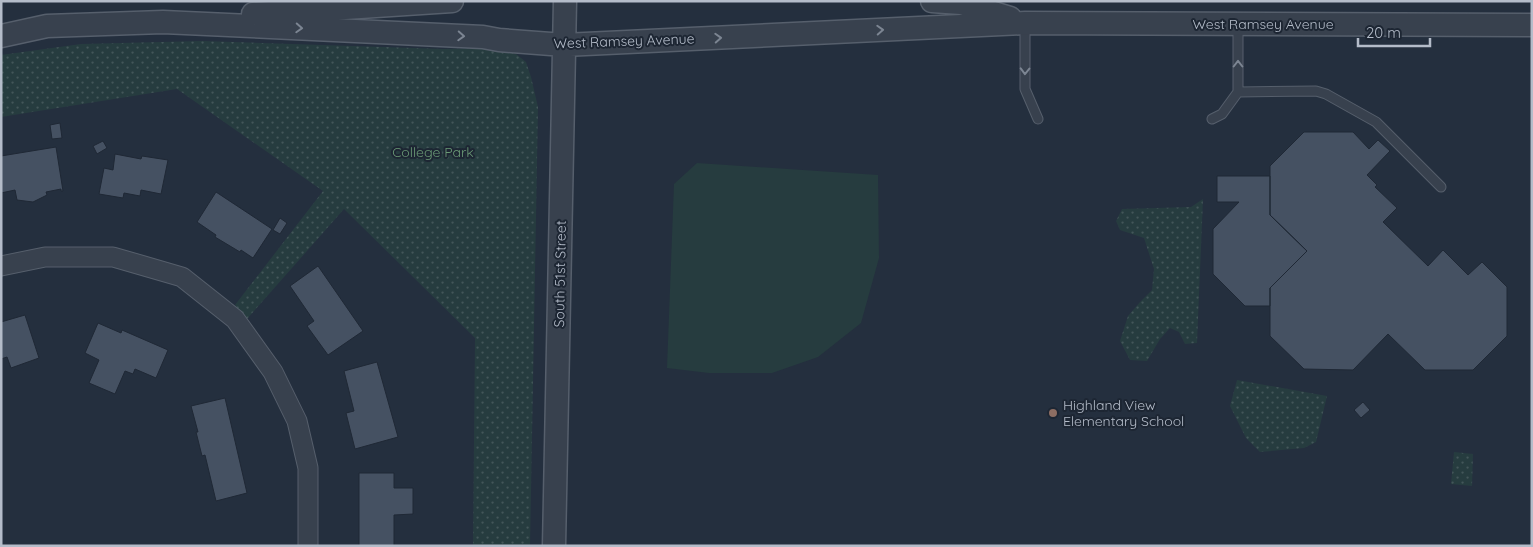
<svg xmlns="http://www.w3.org/2000/svg" width="1533" height="547" viewBox="0 0 1533 547" font-family="Quicksand,sans-serif">
  <style>
    .grass { fill: #263c3f }
    .park { fill: url(#park-dots) }
    .building { fill: #455162; stroke: #1f2835 }
    .lines { fill: none; stroke-linecap: round; stroke-linejoin: round }
    .service-casing { stroke: #565f6c; stroke-width: 11 }
    .minor-casing { stroke: #565f6c; stroke-width: 21 }
    .tertiary-casing { stroke: #565f6c; stroke-width: 25 }
    .service { stroke: #38414e; stroke-width: 9 }
    .minor { stroke: #38414e; stroke-width: 19 }
    .tertiary { stroke: #38414e; stroke-width: 22 }
    .oneway { stroke: #7c8592 }
    .education-dot { fill: #8d6e63; stroke: #1d2633; stroke-width: 2 }
    .labels { text-anchor: middle; stroke-width: 4; stroke-linejoin: round; paint-order: stroke }
    .street-label { font-size: 14px; fill: #b4bcc9; stroke: #1d2633 }
    .park-label { font-size: 14px; fill: #6b9a76; stroke: #1d2633 }
    .poi-label { font-size: 14px; fill: #b4bcc9; stroke: #1d2633; text-anchor: start }
  </style>
  <defs>
    <pattern id="park-dots" width="8" height="8" patternUnits="userSpaceOnUse" patternTransform="scale(1.25)"><rect width="8" height="8" fill="#263c3f"/><path d="M2 2h.1M6 6h.1" fill="none" stroke="#435659" stroke-width="1.8" stroke-linecap="round"/></pattern>
  </defs>
  <rect width="100%" height="100%" fill="#242f3e"/>
  <path class="grass" d="M 697,163 L 878,175 L 879,258 L 861,323 L 818,357 L 772,373 L 709,373 L 667,368 L 674,184 Z"/>
  <path class="park" d="M 202,41 L 443,49 L 494,48 L 516,54 L 526,62 L 531,77 L 538,107 L 530,546 L 473,546 L 475,338 L 344,209 L 247,319 L 235,305 L 323,191 L 177,89 L 1,117 L 1,55 L 81,44 Z
    M 1203,199 L 1197,343 L 1185,344 L 1179,332 L 1170,328 L 1160,339 L 1147,361 L 1130,360 L 1120,341 L 1128,316 L 1140,302 L 1152,290 L 1154,269 L 1144,238 L 1120,230 L 1116,221 L 1122,209 L 1191,207 Z
    M 1237,380 L 1327,396 L 1316,442 L 1304,448 L 1260,452 L 1246,438 L 1230,406 Z
    M 1454,452 L 1473,454 L 1472,486 L 1451,484 Z"/>
  <path class="building" d="M 60,123 L 62,138 L 52,139 L 50,125 Z
    M 1304,132 L 1353,132 L 1369,149 L 1378,140 L 1390,151 L 1367,175 L 1377,185 L 1375,187 L 1397,208 L 1383,222 L 1428,266 L 1443,250 L 1468,275 L 1482,262 L 1507,287 L 1507,336 L 1473,370 L 1425,370 L 1388,334 L 1353,370 L 1304,369 L 1270,336 L 1270,288 L 1307,251 L 1270,215 L 1270,166 Z
    M 103,141 L 107,148 L 97,154 L 93,146 Z
    M 56,147 L 63,191 L 61,191 L 61,189 L 46,192 L 47,195 L 33,202 L 17,200 L 15,190 L 1,193 L 1,156 Z
    M 115,154 L 141,159 L 142,156 L 168,160 L 161,194 L 141,190 L 140,196 L 124,193 L 123,198 L 99,194 L 104,168 L 113,170 Z
    M 1217,176 L 1270,176 L 1270,215 L 1307,251 L 1270,288 L 1270,306 L 1245,306 L 1213,274 L 1213,229 L 1239,202 L 1217,202 Z
    M 216,192 L 272,229 L 253,258 L 241,250 L 240,252 L 215,237 L 216,235 L 197,222 Z
    M 280,218 L 287,223 L 280,234 L 273,230 Z
    M 318,266 L 363,331 L 328,355 L 307,326 L 314,321 L 290,286 Z
    M 25,315 L 39,358 L 11,368 L 7,357 L 1,359 L 1,322 Z
    M 98,323 L 121,333 L 122,330 L 168,350 L 156,378 L 135,369 L 133,374 L 125,371 L 115,394 L 89,383 L 99,360 L 85,353 Z
    M 377,362 L 398,437 L 355,449 L 346,413 L 354,411 L 344,371 Z
    M 225,398 L 247,493 L 216,501 L 205,455 L 202,456 L 196,432 L 198,432 L 191,406 Z
    M 1363,402 L 1370,410 L 1361,418 L 1354,410 Z
    M 359,473 L 394,473 L 394,488 L 413,488 L 413,514 L 394,515 L 394,546 L 359,546 Z"/>
  <g class="lines">
    <g class="service-casing">
      <path id="service" d="M 1025,23 L 1025,89 L 1038,119
        M 1238,92 L 1316,91 L 1326,94 L 1376,122 L 1441,187
        M 1212,119 L 1222,114 L 1238,92 L 1238,24"/>
    </g>
    <g class="minor-casing">
      <path id="minor" d="M 1,266 L 45,257 L 113,257 L 182,277 L 235,319 L 273,372 L 297,421 L 308,468 L 308,546"/>
    </g>
    <g class="tertiary-casing">
      <path id="tertiary" d="M 932,1 L 961,3 L 1010,18
        M 253,14 L 452,1
        M 1,36 L 47,26 L 163,22 L 483,37 L 499,40 L 564,45 L 1025,23 L 1532,25
        M 554,546 L 565,1"/>
    </g>
    <use href="#service" class="service"/>
    <use href="#minor" class="minor"/>
    <use href="#tertiary" class="tertiary"/>
  </g>
  <defs><path id="oneway-chevron" d="M-2-3.5L2.5 0L-2 3.5" fill="none" stroke-width="1.6" stroke-linecap="round" stroke-linejoin="round" transform="scale(1.25)"/></defs>
  <g class="oneway">
    <use href="#oneway-chevron" transform="translate(299 28) rotate(3)"/>
    <use href="#oneway-chevron" transform="translate(880 30) rotate(-3)"/>
    <use href="#oneway-chevron" transform="translate(461 36) rotate(3)"/>
    <use href="#oneway-chevron" transform="translate(718 38) rotate(-3)"/>
    <use href="#oneway-chevron" transform="translate(1238 64) rotate(-90)"/>
    <use href="#oneway-chevron" transform="translate(1025 71) rotate(91)"/>
  </g>
  <circle class="education-dot" cx="1053" cy="413" r="5"/>
  <g class="labels">
    <g class="street-label">
      <text x="1263" y="29">West Ramsey Avenue</text>
      <text transform="translate(624 41) rotate(-2)" y="5">West Ramsey Avenue</text>
      <text transform="translate(560 274) rotate(-89)" y="5">South 51st Street</text>
    </g>
    <g class="park-label">
      <text x="433" y="157">College Park</text>
    </g>
    <g class="poi-label">
      <text x="1063" y="410">Highland View<tspan x="1063" dy="16">Elementary School</tspan></text>
    </g>
  </g>
  <rect width="1533" height="547" fill="none" stroke="#b4bcc9" stroke-width="5"/>
  <path d="M1358 38v8h72v-8" fill="none" stroke="#b4bcc9" stroke-width="2.5"/>
  <text x="1366" y="38" font-size="15" fill="#b4bcc9" stroke="#1d2633" stroke-width="4" paint-order="stroke">20 m</text>
</svg>
